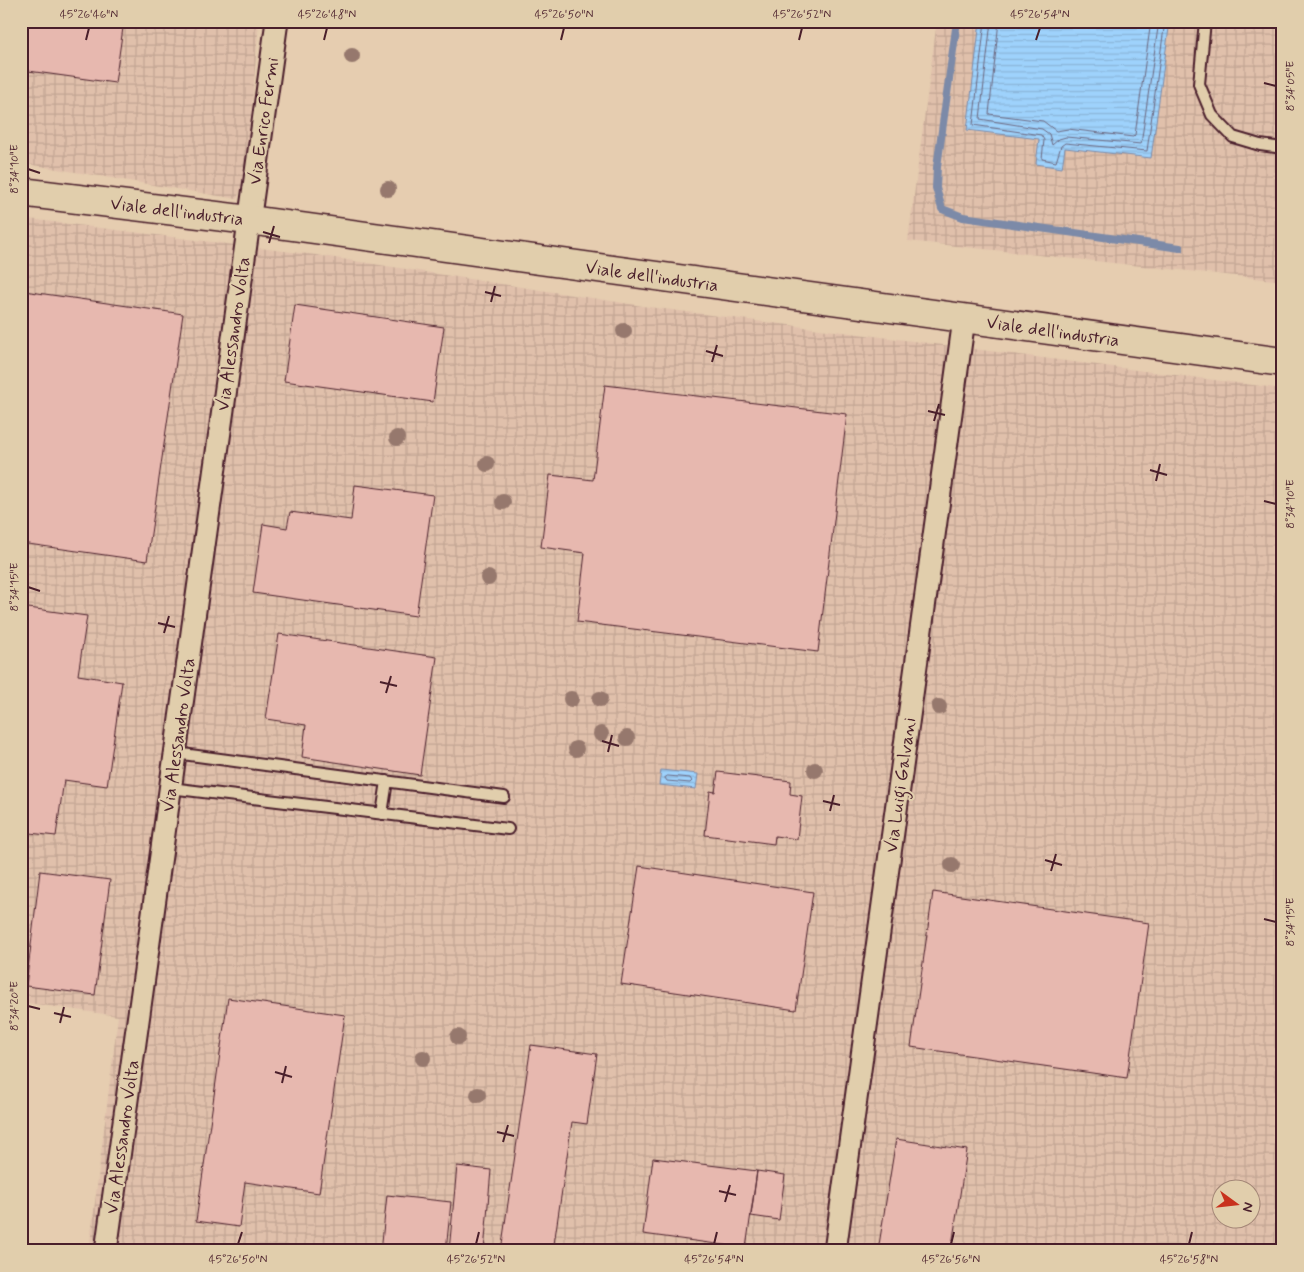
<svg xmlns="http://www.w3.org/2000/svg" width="1304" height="1272" viewBox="0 0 1304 1272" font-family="Mynerve,sans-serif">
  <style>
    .industrial { fill: url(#industrial-grid); fill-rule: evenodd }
    .water { fill: url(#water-rules); stroke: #7c8aa8 }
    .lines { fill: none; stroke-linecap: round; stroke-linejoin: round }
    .shore { stroke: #6c677f; stroke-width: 1 }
    .stream { stroke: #7c8aa8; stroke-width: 8 }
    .building { fill: #e7b8af; stroke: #4a1f2b }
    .service-casing { stroke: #4a1f2b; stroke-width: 14 }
    .minor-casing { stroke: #4a1f2b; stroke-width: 25 }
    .secondary-casing { stroke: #4a1f2b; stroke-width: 31 }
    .service { stroke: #e1ceac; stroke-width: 10 }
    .minor { stroke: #e1ceac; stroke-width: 21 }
    .secondary { stroke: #e1ceac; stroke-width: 28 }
    .tree { fill: #96786d }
    .ticks { fill: none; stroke: #4a1f2b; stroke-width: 2 }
    .labels { text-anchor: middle; stroke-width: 4; stroke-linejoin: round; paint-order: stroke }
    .street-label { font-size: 18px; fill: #4a1f2b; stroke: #e1ceac }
    .neatline { fill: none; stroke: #4a1f2b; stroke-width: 2 }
    .ticks-label { font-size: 12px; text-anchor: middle; fill: #4a1f2b }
  </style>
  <defs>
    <pattern id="industrial-grid" width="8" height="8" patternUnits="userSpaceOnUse" patternTransform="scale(1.25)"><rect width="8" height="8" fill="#e0c0ab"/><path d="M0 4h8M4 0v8" fill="none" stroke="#c2a593"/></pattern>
    <pattern id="water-rules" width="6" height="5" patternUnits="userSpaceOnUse" patternTransform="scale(1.25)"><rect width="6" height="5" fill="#9ed2fc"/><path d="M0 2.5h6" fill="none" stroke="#8ab4d8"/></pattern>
  </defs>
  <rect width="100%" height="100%" fill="#e6cdb0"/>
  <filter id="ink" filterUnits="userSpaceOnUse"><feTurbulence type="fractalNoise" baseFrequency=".02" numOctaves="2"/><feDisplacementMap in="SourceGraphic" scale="10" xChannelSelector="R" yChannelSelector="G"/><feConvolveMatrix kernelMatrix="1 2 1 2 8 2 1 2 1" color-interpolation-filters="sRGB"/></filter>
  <g filter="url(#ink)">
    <path class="industrial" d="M 21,21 L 259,21 L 246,176 L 237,199 L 21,163 Z
      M 937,21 L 1283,21 L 1283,281 L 908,241 Z
      M 21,218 L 316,255 L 649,307 L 1283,389 L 1283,1251 L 89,1251 L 118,1016 L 21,1002 ZM 1222,1190 L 1252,1190 L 1252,1220 L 1222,1220 Z"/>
    <path class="water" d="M 980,21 L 1170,21 L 1151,158 L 1065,148 L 1062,168 L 1036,164 L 1039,139 L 967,130 Z
      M 661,770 L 698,774 L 696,789 L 659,785 Z"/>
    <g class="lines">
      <path class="shore" d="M 985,21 L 973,125 L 1041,135 L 1044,140 L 1042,159 L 1056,162 L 1061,146 L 1065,143 L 1147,151 L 1165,21
        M 991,21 L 980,119 L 1042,129 L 1049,134 L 1052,145 L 1059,139 L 1066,137 L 1141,144 L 1159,21
        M 999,21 L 989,114 L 1043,121 L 1056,131 L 1068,129 L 1133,137 L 1135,135 L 1151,21
        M 668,776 L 690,778 L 692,781 L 690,783 L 667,781 L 665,778 Z"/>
      <path class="stream" d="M 957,21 L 937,167 L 936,188 L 942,209 L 963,217 L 1180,248"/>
    </g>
    <path class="building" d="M 21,21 L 124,21 L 115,83 L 21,70 Z
      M 24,291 L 183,314 L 147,561 L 21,543 L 21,313 Z
      M 295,305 L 444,327 L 433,402 L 284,381 Z
      M 605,385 L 847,414 L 818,652 L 577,622 L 585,553 L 541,547 L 550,475 L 593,480 Z
      M 355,485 L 433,495 L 416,616 L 253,593 L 263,524 L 287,528 L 290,512 L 351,520 Z
      M 21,607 L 87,616 L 78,675 L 122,682 L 107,786 L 64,780 L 56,836 L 21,832 Z
      M 279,634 L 437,657 L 420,775 L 302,757 L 306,725 L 266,719 Z
      M 718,772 L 791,781 L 790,794 L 802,796 L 797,839 L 775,836 L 774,844 L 705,835 L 710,791 L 715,792 Z
      M 639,866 L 813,892 L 796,1010 L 621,984 Z
      M 40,871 L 110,880 L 95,995 L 26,986 Z
      M 933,892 L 1149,923 L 1127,1078 L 911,1047 Z
      M 228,998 L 345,1015 L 319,1193 L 245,1182 L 239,1227 L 196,1221 Z
      M 531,1045 L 597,1054 L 587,1124 L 572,1122 L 553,1251 L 501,1251 Z
      M 896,1139 L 967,1150 L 951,1251 L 878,1251 Z
      M 653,1158 L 757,1171 L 746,1248 L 643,1234 Z
      M 457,1166 L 491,1170 L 484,1251 L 449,1251 Z
      M 757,1171 L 785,1175 L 779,1220 L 751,1216 Z
      M 387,1195 L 451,1202 L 446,1251 L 381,1251 Z"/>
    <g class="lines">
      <g class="service-casing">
        <path id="service" d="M 1205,21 L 1199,84 L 1212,115 L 1233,137 L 1260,145 L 1283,148
          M 175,753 L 504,797
          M 170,788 L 508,829
          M 382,814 L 387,781"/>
      </g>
      <g class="minor-casing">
        <path id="minor" d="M 106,1251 L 277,21
          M 835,1251 L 964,319"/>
      </g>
      <g class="secondary-casing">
        <path id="secondary" d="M 21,192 L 249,220 L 1283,362"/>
      </g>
      <use href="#service" class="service"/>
      <use href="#minor" class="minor"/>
      <use href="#secondary" class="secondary"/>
    </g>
    <g class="tree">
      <circle cx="352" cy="56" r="8"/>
      <circle cx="388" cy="189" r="8"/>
      <circle cx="624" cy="331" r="8"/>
      <circle cx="397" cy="438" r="8"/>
      <circle cx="487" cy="464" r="8"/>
      <circle cx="503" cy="502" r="8"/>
      <circle cx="488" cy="578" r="8"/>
      <circle cx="571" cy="699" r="8"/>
      <circle cx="600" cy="699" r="8"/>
      <circle cx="939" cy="707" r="8"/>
      <circle cx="601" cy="734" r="8"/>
      <circle cx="627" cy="738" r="8"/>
      <circle cx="576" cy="749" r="8"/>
      <circle cx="815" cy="770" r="8"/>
      <circle cx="952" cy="865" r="8"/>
      <circle cx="458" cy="1037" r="8"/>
      <circle cx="423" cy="1058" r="8"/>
      <circle cx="478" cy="1095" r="8"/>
    </g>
  </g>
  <path class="ticks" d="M 86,40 L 89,28M 324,40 L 327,28M 561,40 L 564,28M 799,40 L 802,28M 1036,40 L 1040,28M 1264,83 L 1276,86M 28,169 L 40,173M 263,232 L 280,237M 269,243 L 274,226M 485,292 L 501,296M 491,302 L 495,286M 706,351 L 723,356M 712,362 L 717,345M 928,411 L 945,415M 934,421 L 939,404M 1150,470 L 1167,475M 1156,481 L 1160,464M 1264,501 L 1276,504M 28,587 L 40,591M 158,623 L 175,627M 164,633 L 169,616M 380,682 L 397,686M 386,693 L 391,676M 602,741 L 619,746M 608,752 L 612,735M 823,801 L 840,805M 830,811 L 834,795M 1045,860 L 1062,865M 1051,871 L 1056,854M 1264,919 L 1276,922M 28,1006 L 40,1009M 54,1013 L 71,1017M 60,1023 L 64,1007M 275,1072 L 292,1077M 282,1083 L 286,1066M 497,1132 L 514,1136M 503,1142 L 508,1125M 719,1191 L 736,1195M 725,1202 L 730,1185M 238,1244 L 242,1232M 476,1244 L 479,1232M 714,1244 L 717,1232M 951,1244 L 954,1232M 1189,1244 L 1192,1232"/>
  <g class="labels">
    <g class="street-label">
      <text transform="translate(263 121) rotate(-82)" y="6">Via Enrico Fermi</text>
      <text transform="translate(177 211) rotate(7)" y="6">Viale dell'industria</text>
      <text transform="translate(652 276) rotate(8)" y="6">Viale dell'industria</text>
      <text transform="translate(1053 331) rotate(8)" y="6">Viale dell'industria</text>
      <text transform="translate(233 334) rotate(-82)" y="6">Via Alessandro Volta</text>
      <text transform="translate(178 735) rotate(-82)" y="6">Via Alessandro Volta</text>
      <text transform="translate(900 785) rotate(-82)" y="6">Via Luigi Galvani</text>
      <text transform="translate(122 1137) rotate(-82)" y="6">Via Alessandro Volta</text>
    </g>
  </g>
  <rect width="1304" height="1272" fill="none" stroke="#e1ceac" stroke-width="55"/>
  <g transform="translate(1236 1204) rotate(105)"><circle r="24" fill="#e1ceac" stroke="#a58878"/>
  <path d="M0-4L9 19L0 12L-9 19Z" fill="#c8321e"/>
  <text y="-8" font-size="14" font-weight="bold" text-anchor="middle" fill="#4a1f2b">N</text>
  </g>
  <rect x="28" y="28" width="1248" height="1216" class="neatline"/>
  <g class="ticks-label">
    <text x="89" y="18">45°26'46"N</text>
    <text x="327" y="18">45°26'48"N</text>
    <text x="564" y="18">45°26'50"N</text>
    <text x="802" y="18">45°26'52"N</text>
    <text x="1040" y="18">45°26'54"N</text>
    <text transform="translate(1290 86) rotate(-90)" y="4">8°34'05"E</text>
    <text transform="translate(14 169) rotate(-90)" y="4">8°34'10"E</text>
    <text transform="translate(1290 504) rotate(-90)" y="4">8°34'10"E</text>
    <text transform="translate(14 587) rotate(-90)" y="4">8°34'15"E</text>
    <text transform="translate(1290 922) rotate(-90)" y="4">8°34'15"E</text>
    <text transform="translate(14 1006) rotate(-90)" y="4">8°34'20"E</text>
    <text x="238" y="1263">45°26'50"N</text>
    <text x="476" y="1263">45°26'52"N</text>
    <text x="714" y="1263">45°26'54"N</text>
    <text x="951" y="1263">45°26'56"N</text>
    <text x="1189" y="1263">45°26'58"N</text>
  </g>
</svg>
